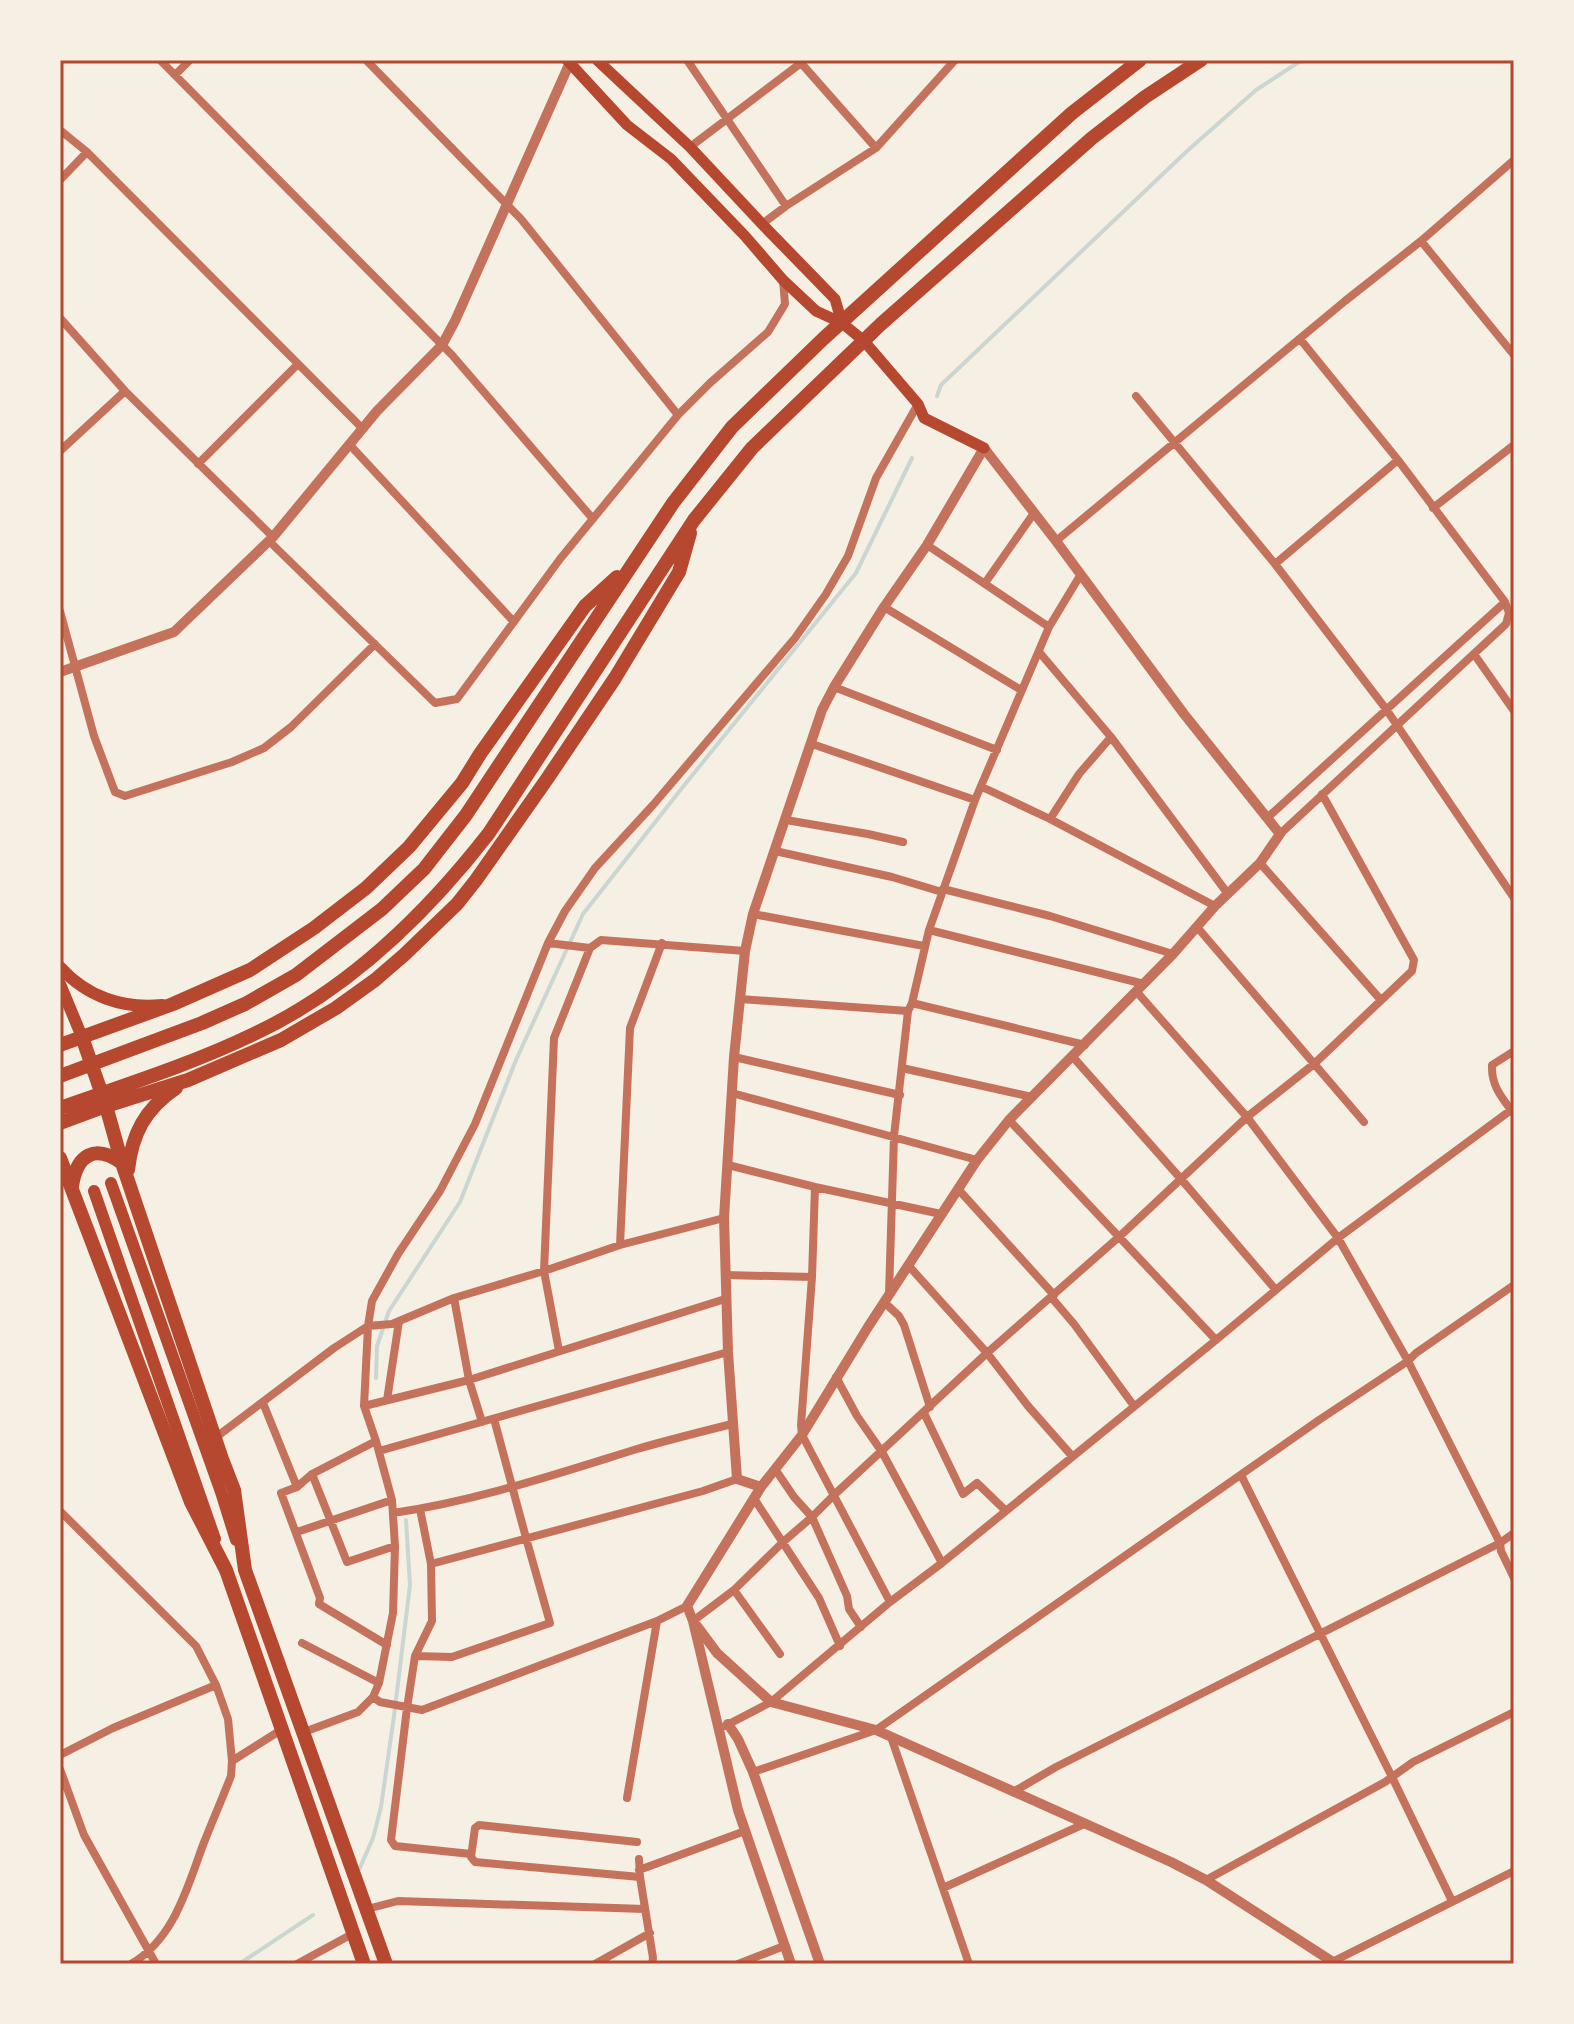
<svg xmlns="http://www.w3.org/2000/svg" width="1574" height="2024" viewBox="0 0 1574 2024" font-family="'Space Grotesk',sans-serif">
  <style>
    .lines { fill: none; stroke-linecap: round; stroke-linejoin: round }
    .stream { stroke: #c9d6d2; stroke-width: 4 }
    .minor { stroke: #c5725c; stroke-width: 8 }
    .tertiary { stroke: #c5725c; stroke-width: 10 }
    .secondary { stroke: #b5482f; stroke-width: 11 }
    .primary { stroke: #b5482f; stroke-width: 12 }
    .trunk { stroke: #b5482f; stroke-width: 14 }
    .neatline { fill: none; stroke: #b5482f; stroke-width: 3 }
  </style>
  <rect width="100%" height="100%" fill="#f6efe4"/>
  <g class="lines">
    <path class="stream" d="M 937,396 L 941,385 L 1186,152 L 1256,90 L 1299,62 L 1307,60
      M 376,1378 L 377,1346 L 389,1311 L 460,1202 L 516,1060 L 583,914 L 682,788 L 856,573 L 912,458
      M 359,1870 L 373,1838 L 381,1807 L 394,1716 L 410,1585 L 406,1520
      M 239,1964 L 313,1915"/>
    <path class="minor" d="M 160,60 L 452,355 L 593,519
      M 366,60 L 521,219 L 678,415
      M 687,60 L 786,206
      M 802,61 L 801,63 L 876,148
      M 175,75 L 190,60
      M 60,130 L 87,152 L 363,429
      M 690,147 L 801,63
      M 60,180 L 87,152
      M 762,224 L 786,206 L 876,148 L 955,60
      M 1421,241 L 1514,355
      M 60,318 L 125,391 L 273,537
      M 1136,396 L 1275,564 L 1386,709 L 1514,898
      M 349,444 L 514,622
      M 60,451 L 125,391
      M 198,464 L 298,364
      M 1433,508 L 1514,445
      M 269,541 L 435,703 L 457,699 L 560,559 L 678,415 L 710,383 L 768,332 L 785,304 L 783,280
      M 1056,541 L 1345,301 L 1421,241 L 1514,160
      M 927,545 L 1049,627
      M 1275,564 L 1398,460
      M 985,583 L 1034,513
      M 884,607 L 1021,690
      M 60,611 L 94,736 L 115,792 L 125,796 L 232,762 L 264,748 L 291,727 L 375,644
      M 1040,653 L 1111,737 L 1228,894
      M 1474,654 L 1514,711
      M 834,687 L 997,750
      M 812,744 L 975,800
      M 982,787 L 1050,819 L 1215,906
      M 1267,818 L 1505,602
      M 1050,819 L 1079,774 L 1111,737
      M 786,820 L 868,834 L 903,842
      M 1280,834 L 1506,624 L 1509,613 L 1505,602 L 1398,460 L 1300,339
      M 775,851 L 892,877 L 942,892
      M 1260,863 L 1380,999
      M 943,889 L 1050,916 L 1173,954
      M 753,914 L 924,946
      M 1197,927 L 1364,1122
      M 929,930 L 1144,984
      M 548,943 L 590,948
      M 740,999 L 908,1011
      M 912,1003 L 1085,1045
      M 734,1057 L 900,1095
      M 1073,1057 L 1181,1179 L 1275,1289
      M 902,1068 L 1032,1097
      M 732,1093 L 977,1160
      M 1514,1114 C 1502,1098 1491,1086 1492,1065 L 1514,1051
      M 1009,1120 L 1216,1340
      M 728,1165 L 815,1187 L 941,1214
      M 815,1187 L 812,1277 L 801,1425 L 802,1435 L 890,1602
      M 958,1189 L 1054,1295
      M 620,1245 L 630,1028 L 662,943
      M 908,1265 L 987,1353 L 1028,1406 L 1072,1456
      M 725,1275 L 812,1277
      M 889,1294 L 894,1136 L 908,1011 L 912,1003 L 929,930 L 975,800 L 1049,627 L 1081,574
      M 1051,1297 L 1074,1324 L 1134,1406
      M 454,1298 L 469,1380 L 482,1422
      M 884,1302 L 899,1316 L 904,1325 L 930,1407
      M 559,1351 L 544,1271 L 554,1038 L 590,948 L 601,940 L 745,951
      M 836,1377 L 857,1416 L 882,1452 L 942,1563
      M 387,1400 L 399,1321
      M 263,1403 L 297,1487 L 281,1493 L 320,1598 L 319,1604 L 387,1645
      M 364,1406 L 469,1380 L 725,1299
      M 924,1413 L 963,1494 L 977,1483 L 1006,1511
      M 215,1438 L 334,1348 L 368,1326 L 392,1324 L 454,1298 L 544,1271 L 620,1245 L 724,1218
      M 379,1451 L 728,1352
      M 775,1469 L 794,1497 L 812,1517 L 847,1596 L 849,1609 L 861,1627
      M 312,1474 L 347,1562 L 395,1546
      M 1241,1475 L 1392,1777 L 1452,1901
      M 297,1487 L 312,1474 L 376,1441
      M 755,1500 L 819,1598 L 840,1646
      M 420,1509 L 431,1564 L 432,1621 L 415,1656 L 407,1708 L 391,1840 L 395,1846 L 471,1854
      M 60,1511 L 196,1646 L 216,1685 L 228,1719 L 232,1761
      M 393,1513 C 476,1501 556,1474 637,1449 C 668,1440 700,1432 732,1424
      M 297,1532 L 392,1500
      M 1514,1533 L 1500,1543 L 1501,1551 L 1514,1578
      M 431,1564 L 703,1491 L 737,1479
      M 734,1590 L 780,1654
      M 693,1621 L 734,1590 L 783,1542 L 812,1517 L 834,1495 L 987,1353 L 1120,1236 L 1247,1117 L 1314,1064 L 1412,971 L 1414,960 L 1322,794
      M 302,1643 L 379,1683
      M 415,1656 L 452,1657 L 550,1623 L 526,1538 L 494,1419
      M 373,1697 L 380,1702 L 422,1710 L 657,1621 L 687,1606
      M 725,1726 L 771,1702 L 890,1602 L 942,1563 L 1216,1340 L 1338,1238 L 1511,1110
      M 304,1732 L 358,1712 L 373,1697 L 379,1683 L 393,1613 L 395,1546 L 392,1500 L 376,1441 L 364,1406 L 368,1326 L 372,1301 L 398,1254 L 440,1191 L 475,1124 L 548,943 L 565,911 L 595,868 L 653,805 L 795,638 L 826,594 L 848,556 L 876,478 L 918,404
      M 891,1737 L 969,1964
      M 60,1755 L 113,1728 L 216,1685
      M 60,1769 L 84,1835 L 156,1964
      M 753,1772 L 876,1730 L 1319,1420 L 1408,1361 L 1416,1353 L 1514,1285
      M 1013,1792 L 1056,1767 L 1500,1543 L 1408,1361 L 1338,1238 L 1247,1117 L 1136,991
      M 627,1798 L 657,1621
      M 637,1842 L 479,1825 L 475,1828 L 471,1857 L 475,1862 L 640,1877
      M 639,1859 L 640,1877 L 653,1958 L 652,1964
      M 639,1870 L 745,1831
      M 1206,1880 L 1385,1782 L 1413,1762 L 1514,1712
      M 943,1888 L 1084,1824
      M 367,1909 L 398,1901 L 645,1909
      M 131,1964 C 174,1939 187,1888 203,1845 C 212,1822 222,1799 231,1776 L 232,1761 L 281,1730
      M 297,1964 L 354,1933
      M 595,1964 L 650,1933
      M 738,1964 L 784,1946
      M 1328,1964 L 1514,1871"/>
    <path class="tertiary" d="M 60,672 L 174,632 L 273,537 L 377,411 L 442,345 L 455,321 L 571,60
      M 761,1487 L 737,1479 L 728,1352 L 724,1218 L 734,1057 L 745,951 L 753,914 L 822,710 L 834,687 L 884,607 L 927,545 L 984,448 L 1056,541 L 1184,714 L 1280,834 L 1260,863 L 1215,906 L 1173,954 L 1009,1120 L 977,1160 L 868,1327 L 802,1435 L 761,1487 L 687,1606 L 693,1621 L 738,1810 L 791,1964
      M 697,1626 L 717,1653 L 771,1702 L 876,1730 L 1171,1862 L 1206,1880 L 1336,1964
      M 728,1724 L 738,1739 L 753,1772 L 820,1964"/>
    <path class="secondary" d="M 567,60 L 627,125 L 671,159 L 745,236 L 783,280 L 816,311 L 842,323 L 864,341 L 918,404 L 924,418 L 984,448
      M 597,60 L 690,147 L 762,224 L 835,299 L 842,323"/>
    <path class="primary" d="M 60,967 C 87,997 123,1009 162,1005
      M 60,984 L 82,1037
      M 111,1183 L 221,1492 L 236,1540
      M 94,1191 L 215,1539"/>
    <path class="trunk" d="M 82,1037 L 106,1106 L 122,1163 L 222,1459 L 234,1490 L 245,1570 L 386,1964
      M 60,1045 L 173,1004 L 250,970 L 314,928 L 366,888 L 409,847 L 462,783 L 480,754 L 585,606 L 617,577
      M 60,1076 L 202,1023 L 245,1004 L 296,975 L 382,909 L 424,869 L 466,815 L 673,503 L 732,427 L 823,339 L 1072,113 L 1140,60
      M 60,1108 C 125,1085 192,1064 254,1034 C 348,990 426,914 489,833 L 694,520 L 752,448 L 881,324 L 1092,138 L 1145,97 L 1201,60
      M 60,1123 L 106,1106 L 188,1080 L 281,1040 L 336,1008 L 375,980 L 404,955 L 457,904 L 476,880 L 547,779 L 615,678 L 679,572 L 690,533
      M 60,1158 L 191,1502 L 226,1570 L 364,1964
      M 128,1170 C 132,1134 145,1109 176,1088
      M 72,1186 C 77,1154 95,1144 122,1163"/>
  </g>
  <rect width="1574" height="2024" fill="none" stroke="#f6efe4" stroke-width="124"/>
  <rect x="62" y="62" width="1450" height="1900" class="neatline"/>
</svg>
